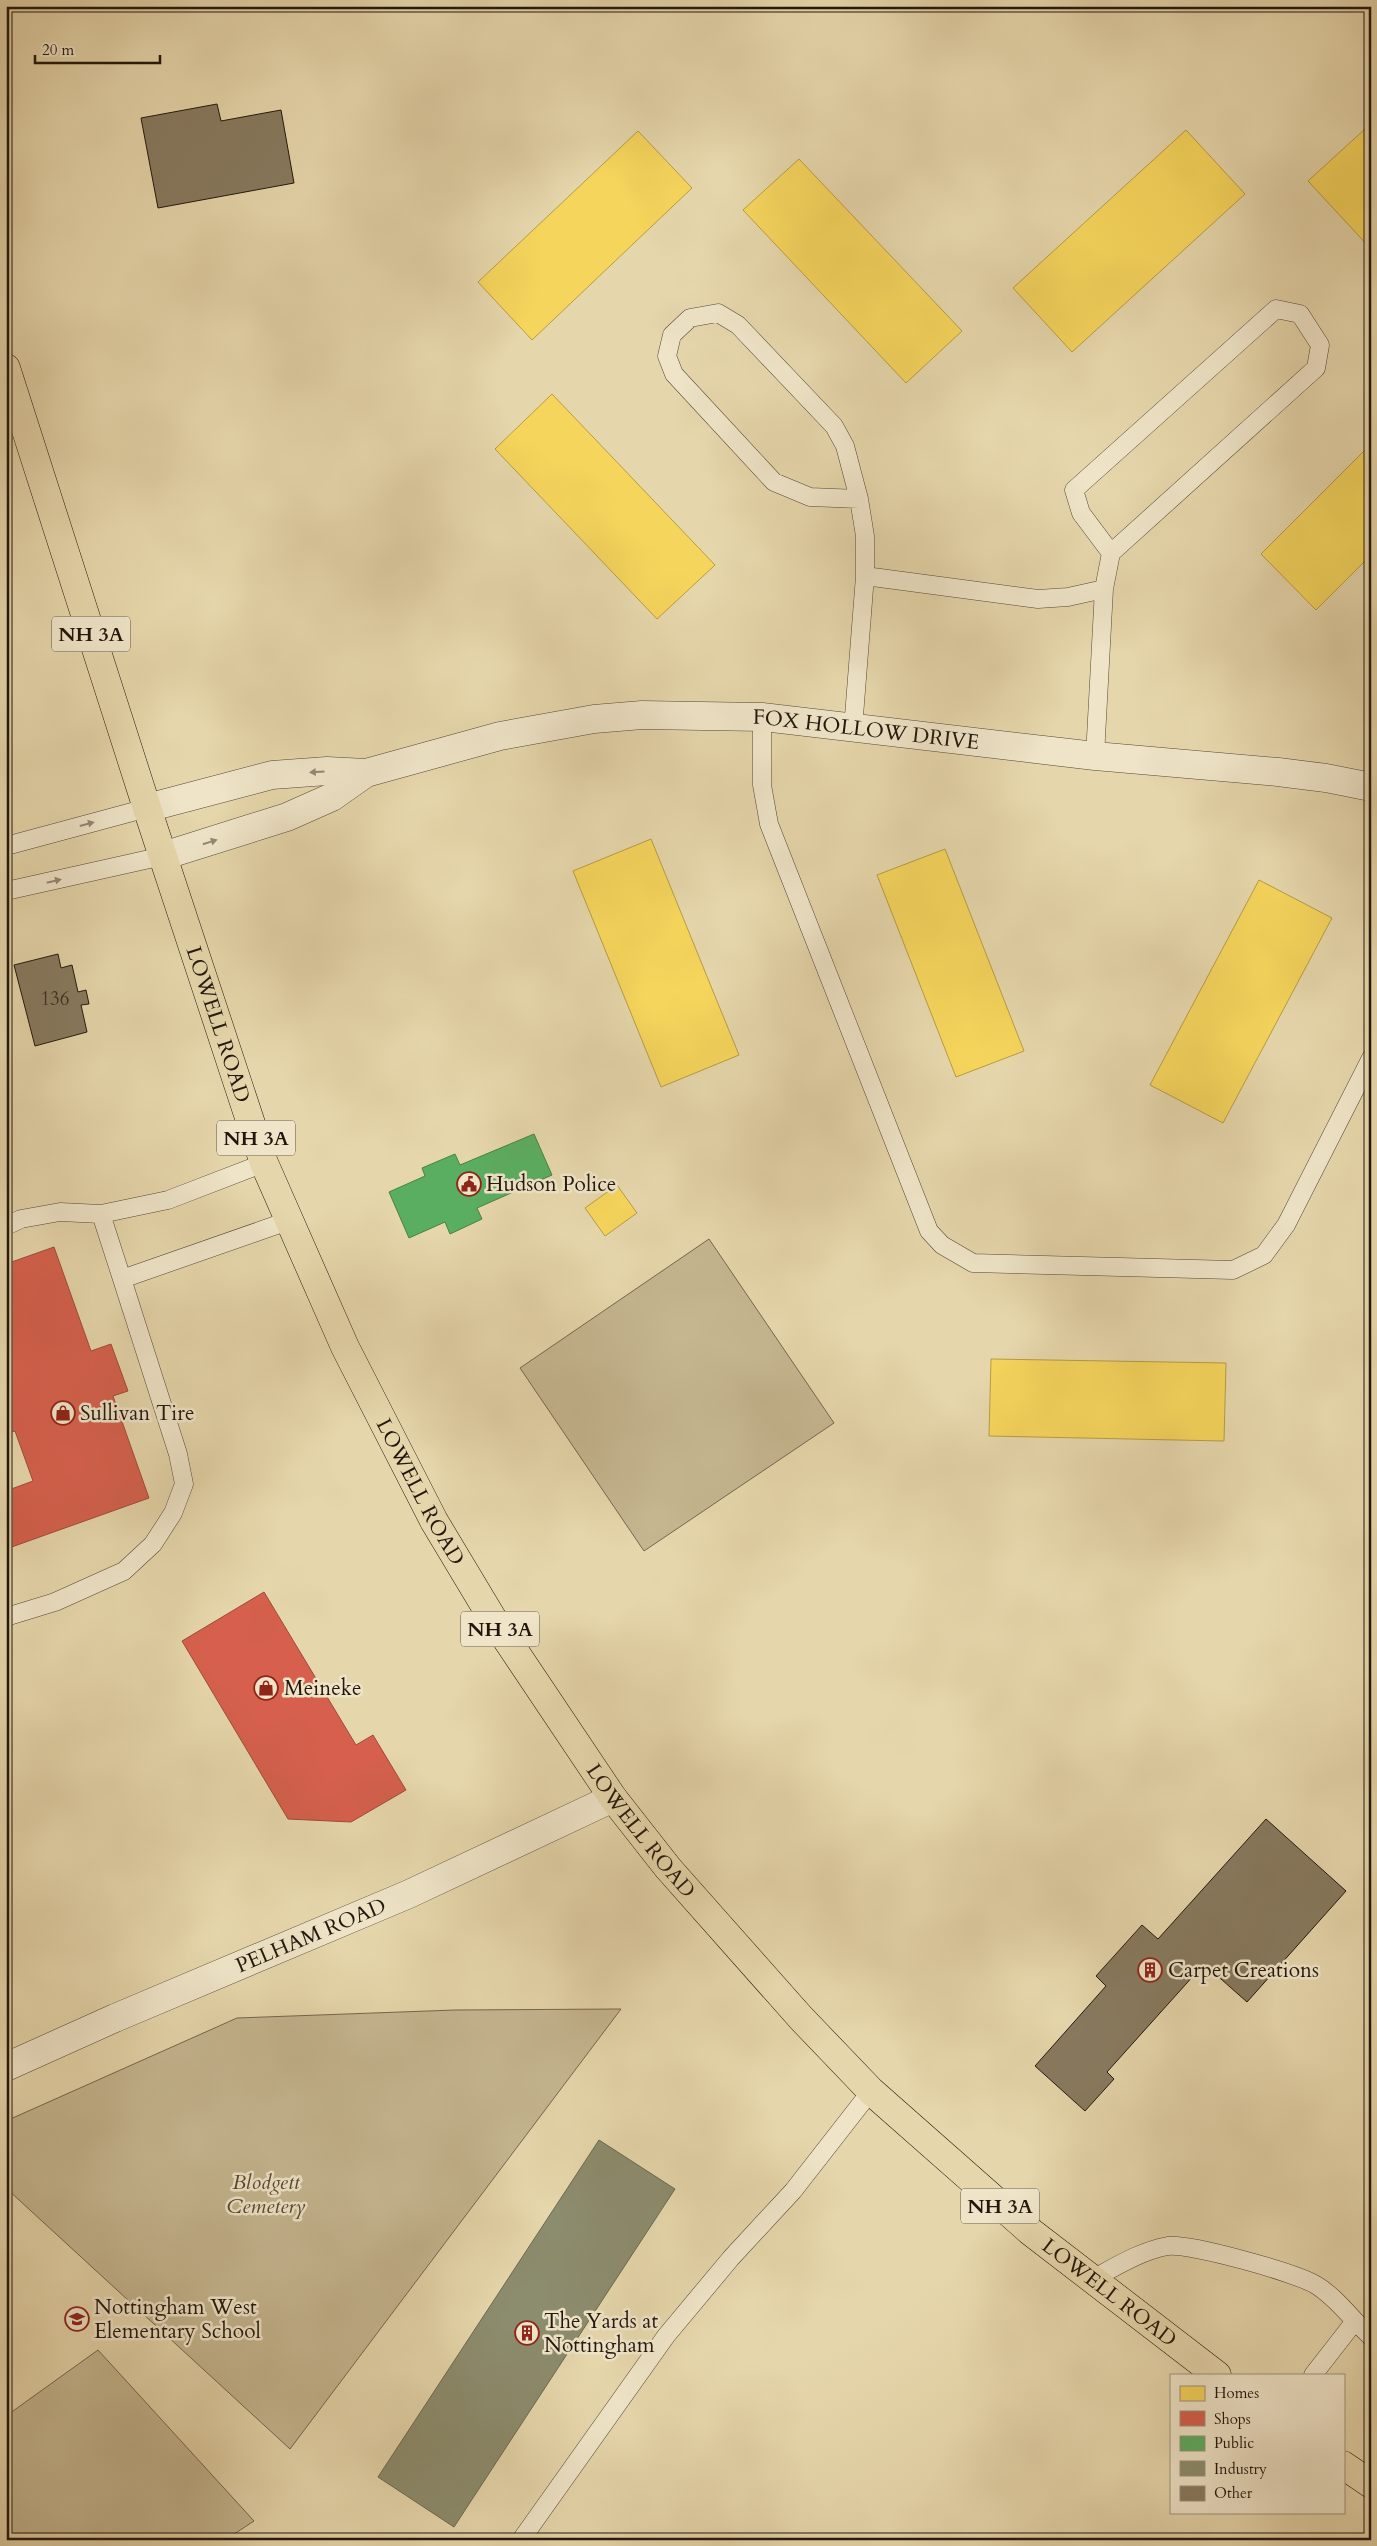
<svg xmlns="http://www.w3.org/2000/svg" width="1377" height="2546" viewBox="0 0 1377 2546" font-family="Cardo,serif">
  <style>
    .green { fill: #c5b690; stroke: #74664f }
    .homes { fill: #f6d55c; stroke: #b69c45 }
    .shops { fill: #d6604d; stroke: #a04a3a }
    .public { fill: #5aae61; stroke: #498148 }
    .industry { fill: #8c8c6e; stroke: #6c6951 }
    .building { fill: #887a60; stroke: #22170e }
    .lines { fill: none; stroke-linecap: round; stroke-linejoin: round }
    .service-casing { stroke: #534735; stroke-width: 19 }
    .minor-casing { stroke: #534735; stroke-width: 29 }
    .tertiary-casing { stroke: #534735; stroke-width: 29 }
    .primary-casing { stroke: #22170e; stroke-width: 29 }
    .service { stroke: #efe4c8; stroke-width: 18 }
    .minor { stroke: #efe4c8; stroke-width: 28 }
    .tertiary { stroke: #efe4c8; stroke-width: 28 }
    .primary { stroke: #e6d6ab; stroke-width: 28 }
    .oneway { fill: #938874 }
    .labels { text-anchor: middle; stroke-width: 5; stroke-linejoin: round; paint-order: stroke }
    .number-label { font-size: 19px; fill: #3c3022 }
    .shield { fill: #efe4c8; stroke: #605446; stroke-width: 1 }
    .shield-label { font-size: 20px; font-weight: bold; fill: #22170e }
    .street-label { font-size: 21px; fill: #22170e; stroke: #efe4c8 }
    .poi-label { font-size: 21px; fill: #22170e; stroke: #efe4c8; text-anchor: start }
    .park-label { font-size: 21px; font-style: italic; fill: #534735; stroke: #efe4c8 }
  </style>
  <rect width="100%" height="100%" fill="#e6d6ab"/>
  <filter id="stains"><feTurbulence type="fractalNoise" baseFrequency=".004" numOctaves="4"/><feColorMatrix values="0 0 0 0 .2 0 0 0 0 .09 0 0 0 0 .02 0 0 0 .5 -.17"/></filter>
  <radialGradient id="worn" r=".72"><stop offset=".6" stop-color="#630" stop-opacity="0"/><stop offset="1" stop-color="#630" stop-opacity=".3"/></radialGradient>
  <path class="green" d="M 709,1239 L 834,1423 L 644,1551 L 520,1368 Z
    M 621,2009 L 290,2449 L 6,2188 L 6,2121 L 237,2018 L 455,2010 Z
    M 98,2350 L 254,2521 L 225,2540 L 6,2540 L 6,2416 Z"/>
  <path class="homes" d="M 1365,129 L 1371,135 L 1371,249 L 1308,181 Z
    M 1186,130 L 1245,194 L 1072,352 L 1013,288 Z
    M 638,131 L 692,188 L 532,340 L 478,282 Z
    M 799,159 L 962,331 L 906,383 L 743,210 Z
    M 552,394 L 715,565 L 657,619 L 495,449 Z
    M 1371,444 L 1371,555 L 1316,610 L 1261,554 Z
    M 651,839 L 739,1055 L 661,1087 L 573,871 Z
    M 945,849 L 1024,1051 L 956,1077 L 877,875 Z
    M 1259,880 L 1332,918 L 1223,1123 L 1150,1085 Z
    M 617,1185 L 637,1213 L 605,1236 L 585,1208 Z
    M 991,1359 L 1226,1363 L 1224,1441 L 989,1436 Z"/>
  <path class="shops" d="M 54,1247 L 91,1351 L 111,1344 L 128,1391 L 113,1396 L 149,1498 L 6,1549 L 6,1491 L 33,1481 L 15,1431 L 6,1434 L 6,1264 Z
    M 264,1592 L 356,1745 L 373,1735 L 406,1790 L 351,1822 L 288,1819 L 182,1641 Z"/>
  <path class="public" d="M 534,1134 L 552,1175 L 477,1208 L 482,1219 L 450,1234 L 445,1222 L 409,1238 L 389,1192 L 425,1176 L 422,1168 L 455,1154 L 460,1165 Z"/>
  <path class="industry" d="M 599,2140 L 675,2189 L 454,2527 L 378,2477 Z"/>
  <path class="building" d="M 217,104 L 221,121 L 281,110 L 294,183 L 158,208 L 141,118 Z
    M 58,954 L 61,968 L 72,965 L 78,992 L 86,990 L 89,1004 L 81,1005 L 87,1032 L 35,1046 L 14,965 Z
    M 1266,1819 L 1346,1891 L 1247,2002 L 1204,1964 L 1107,2072 L 1114,2079 L 1085,2111 L 1035,2066 L 1106,1986 L 1096,1976 L 1142,1925 L 1158,1939 Z"/>
  <g class="lines">
    <g class="service-casing">
      <path id="service" d="M 865,576 L 1038,599 L 1068,597 L 1104,589 L 1111,553 L 1316,368 L 1320,345 L 1300,314 L 1276,309 L 1074,490 L 1081,513 L 1111,553
        M 762,717 L 762,785 L 769,824 L 929,1231 L 942,1245 L 973,1263 L 1233,1270 L 1264,1255 L 1286,1225 L 1371,1058
        M 853,729 L 865,576 L 865,536 L 859,499 L 845,446 L 834,426 L 738,325 L 718,313 L 690,318 L 672,335 L 667,356 L 674,374 L 774,482 L 810,497 L 859,499
        M 1095,756 L 1104,589
        M 6,846 L 147,808
        M 6,891 L 163,856
        M 101,1214 L 122,1279
        M 6,1226 L 21,1219 L 60,1212 L 101,1214 L 168,1200 L 264,1163
        M 6,1617 L 55,1602 L 124,1571 L 153,1544 L 173,1513 L 184,1484 L 178,1454 L 122,1279 L 288,1221
        M 1091,2280 C 1115,2267 1140,2251 1168,2246 C 1189,2243 1297,2273 1316,2285 C 1331,2294 1343,2308 1355,2321 L 1313,2375
        M 1355,2321 L 1371,2337
        M 521,2540 L 666,2336 L 731,2258 L 793,2191 L 871,2091"/>
    </g>
    <g class="minor-casing">
      <g id="minor">
        <path id="s1" d="M 147,808 L 272,775 L 327,771 L 366,773 L 500,736 L 594,719 L 642,715 L 762,717 L 1095,756 L 1278,772 L 1326,778 L 1371,787"/>
        <path d="M 163,856 L 287,817 L 332,797 L 366,773"/>
      </g>
    </g>
    <g class="tertiary-casing">
      <g id="tertiary">
        <path id="s2" d="M 6,2067 L 115,2018 L 409,1894 L 613,1798"/>
      </g>
    </g>
    <g class="primary-casing">
      <g id="primary">
        <path id="s3" d="M 6,368 L 147,808 L 264,1163 L 345,1347 L 434,1521 L 491,1616 L 613,1798 L 668,1868 L 801,2018 L 871,2091 L 1031,2232 L 1217,2375"/>
        <path d="M 1343,2465 L 1371,2484"/>
      </g>
    </g>
    <use href="#service" class="service"/>
    <use href="#minor" class="minor"/>
    <use href="#tertiary" class="tertiary"/>
    <use href="#primary" class="primary"/>
  </g>
  <defs><path id="oneway-solid" d="M-6-.8H1V-3.2L6.5 0L1 3.2V.8H-6Z" transform="scale(1.25)"/></defs>
  <g class="oneway">
    <use href="#oneway-solid" transform="translate(317 772) rotate(176)"/>
    <use href="#oneway-solid" transform="translate(87 824) rotate(-15)"/>
    <use href="#oneway-solid" transform="translate(210 842) rotate(-18)"/>
    <use href="#oneway-solid" transform="translate(54 881) rotate(-13)"/>
  </g>
  <defs>
    <g id="civic-ring" transform="scale(1.25)"><circle r="9.5" fill="#efe4c8" stroke="#8f2418" stroke-width="1.5"/><path d="M-.6-6.5H3V-4.5H.6V-3L4-1V1h2V6H-6V1h2V-1L-.6-3ZM-1.2 2.5V6h2.4V2.5Z" fill="#8f2418"/></g>
    <g id="shop-ring" transform="scale(1.25)"><circle r="9.5" fill="#efe4c8" stroke="#8f2418" stroke-width="1.5"/><path d="M-5-2.5h2.3a2.7 3.5 0 0 1 5.4 0H5L5.5 6h-11ZM-1.5-2.5h3a1.5 2.3 0 0 0-3 0Z" fill="#8f2418"/></g>
    <g id="building-ring" transform="scale(1.25)"><circle r="9.5" fill="#efe4c8" stroke="#8f2418" stroke-width="1.5"/><path d="M-4-6H4V6H1V3H-1V6H-4ZM-2.5-4.3h1.7v1.8h-1.7ZM.8-4.3h1.7v1.8H.8ZM-2.5-1h1.7V.8h-1.7ZM.8-1h1.7V.8H.8Z" fill="#8f2418"/></g>
    <g id="school-ring" transform="scale(1.25)"><circle r="9.5" fill="#efe4c8" stroke="#8f2418" stroke-width="1.5"/><path d="M0-5L7-2L0 1L-7-2ZM-4 1L0 2.5L4 1V4Q0 6-4 4Z" fill="#8f2418"/></g>
  </defs>
  <g fill-rule="evenodd">
    <use href="#civic-ring" x="469" y="1184"/>
    <use href="#shop-ring" x="63" y="1413"/>
    <use href="#shop-ring" x="266" y="1688"/>
    <use href="#building-ring" x="1150" y="1970"/>
    <use href="#school-ring" x="77" y="2319"/>
    <use href="#building-ring" x="527" y="2333"/>
  </g>
  <g class="labels">
    <g class="number-label">
      <text x="55" y="1005">136</text>
    </g>
    <g class="shield">
      <rect x="52" y="616.5" width="78" height="35" rx="4"/>
      <rect x="217" y="1120.5" width="78" height="35" rx="4"/>
      <rect x="461" y="1611.5" width="78" height="35" rx="4"/>
      <rect x="961" y="2188.5" width="78" height="35" rx="4"/>
    </g>
    <g class="shield-label">
      <text x="91" y="641">NH 3A</text>
      <text x="256" y="1145">NH 3A</text>
      <text x="500" y="1636">NH 3A</text>
      <text x="1000" y="2213">NH 3A</text>
    </g>
    <g class="street-label">
      <text dy="7" stroke="none"><textPath href="#s1" startOffset="731">FOX HOLLOW DRIVE</textPath></text>
      <text dy="7" stroke="none"><textPath href="#s3" startOffset="690">LOWELL ROAD</textPath></text>
      <text dy="7" stroke="none"><textPath href="#s3" startOffset="1200">LOWELL ROAD</textPath></text>
      <text dy="7" stroke="none"><textPath href="#s3" startOffset="1605">LOWELL ROAD</textPath></text>
      <text dy="7" stroke="none"><textPath href="#s2" startOffset="332">PELHAM ROAD</textPath></text>
      <text dy="7" stroke="none"><textPath href="#s3" startOffset="2265">LOWELL ROAD</textPath></text>
    </g>
    <g class="poi-label">
      <text x="486" y="1191">Hudson Police</text>
      <text x="80" y="1420">Sullivan Tire</text>
      <text x="284" y="1695">Meineke</text>
      <text x="1168" y="1977">Carpet Creations</text>
      <text x="94" y="2314">Nottingham West<tspan x="94" dy="24">Elementary School</tspan></text>
      <text x="544" y="2328">The Yards at<tspan x="544" dy="24">Nottingham</tspan></text>
    </g>
    <g class="park-label">
      <text x="266" y="2189">Blodgett<tspan x="266" dy="24">Cemetery</tspan></text>
    </g>
  </g>
  <rect width="1377" height="2546" fill="none" stroke="#e6d6ab" stroke-width="25"/>
  <rect x="8" y="8" width="1362" height="2531" fill="none" stroke="#22170e" stroke-width="2.5"/>
  <rect x="12" y="12" width="1352" height="2521" fill="none" stroke="#22170e"/>
  <rect x="1170" y="2374" width="175" height="140" fill="#efe4c8" stroke="#9d927e"/>
  <rect x="1180" y="2386" width="25" height="15" fill="#f6d55c" stroke="#9d927e"/>
  <text x="1214" y="2398" font-size="15" fill="#22170e">Homes</text>
  <rect x="1180" y="2411" width="25" height="15" fill="#d6604d" stroke="#9d927e"/>
  <text x="1214" y="2424" font-size="15" fill="#22170e">Shops</text>
  <rect x="1180" y="2436" width="25" height="15" fill="#5aae61" stroke="#9d927e"/>
  <text x="1214" y="2448" font-size="15" fill="#22170e">Public</text>
  <rect x="1180" y="2461" width="25" height="15" fill="#8c8c6e" stroke="#9d927e"/>
  <text x="1214" y="2474" font-size="15" fill="#22170e">Industry</text>
  <rect x="1180" y="2486" width="25" height="15" fill="#887a60" stroke="#9d927e"/>
  <text x="1214" y="2498" font-size="15" fill="#22170e">Other</text>
  <path d="M35 55v8h125v-8" fill="none" stroke="#22170e" stroke-width="2.5"/>
  <text x="42" y="55" font-size="15" fill="#22170e" stroke="#efe4c8" stroke-width="4" paint-order="stroke">20 m</text>
  <rect width="100%" height="100%" filter="url(#stains)"/>
  <rect width="100%" height="100%" fill="url(#worn)"/>
</svg>
